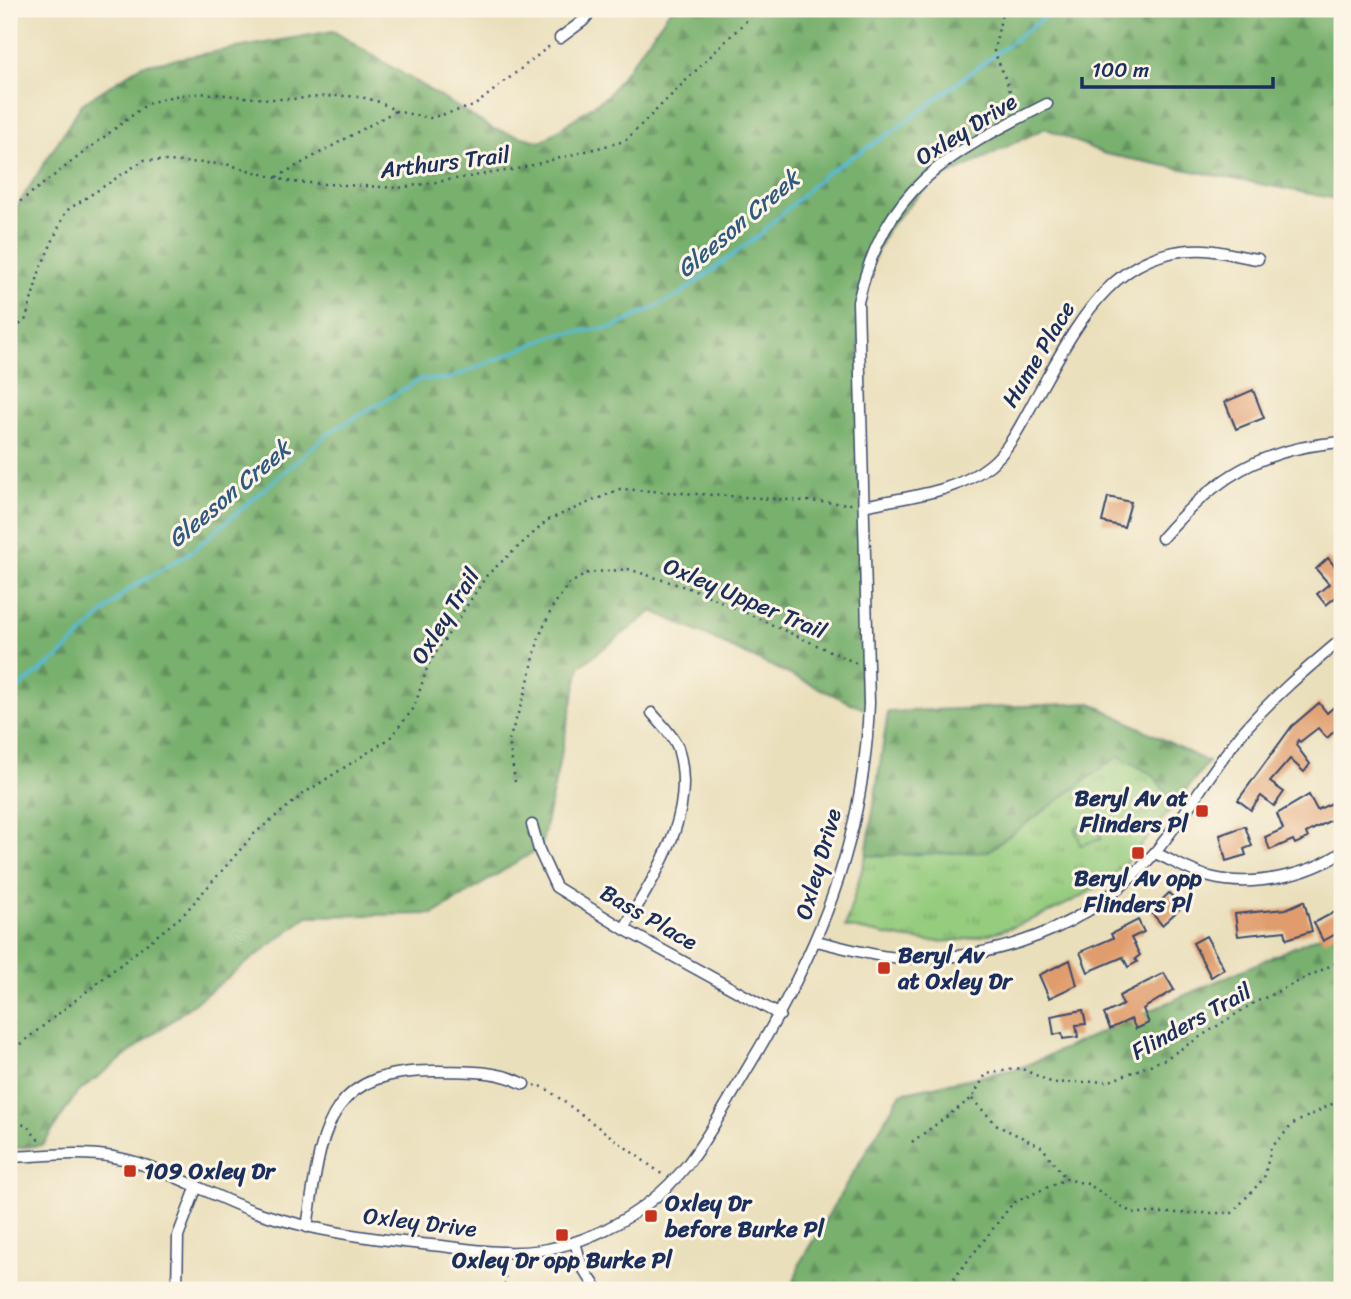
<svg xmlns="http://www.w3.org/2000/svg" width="1351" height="1299" viewBox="0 0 1351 1299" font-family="Sriracha,sans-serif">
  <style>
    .forest { fill: url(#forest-firs); stroke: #4a7066; stroke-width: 2 }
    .park { fill: url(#park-tufts); stroke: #587e6e; stroke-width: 2 }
    .pitch { fill: #95cc7e; stroke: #587e6e; stroke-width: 2 }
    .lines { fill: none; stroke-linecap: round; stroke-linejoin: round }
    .stream { stroke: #57bbd6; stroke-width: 3.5 }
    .building { fill: #e09c6c }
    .minor-casing { stroke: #3a496c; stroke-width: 13 }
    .path { stroke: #3a496c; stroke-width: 2.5; stroke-dasharray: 2 5; stroke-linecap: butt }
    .minor { stroke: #fff; stroke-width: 10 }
    .poi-dot { fill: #c8321e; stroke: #fcf5e5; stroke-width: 2.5 }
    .labels { text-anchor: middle; stroke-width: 6; stroke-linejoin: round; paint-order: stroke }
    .street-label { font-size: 23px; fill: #1b2f5e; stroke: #fcf5e5 }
    .poi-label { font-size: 23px; font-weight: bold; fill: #1b2f5e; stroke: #fcf5e5; text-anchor: start }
    .water-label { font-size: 24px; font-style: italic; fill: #2d5982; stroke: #fcf5e5 }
  </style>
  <defs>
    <pattern id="forest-firs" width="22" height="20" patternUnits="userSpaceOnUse" patternTransform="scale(1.75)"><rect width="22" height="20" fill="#78b06d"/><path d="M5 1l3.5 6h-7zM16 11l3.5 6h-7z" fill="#62905d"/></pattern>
    <pattern id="park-tufts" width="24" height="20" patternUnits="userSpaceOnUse" patternTransform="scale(1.75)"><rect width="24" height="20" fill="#95cc7e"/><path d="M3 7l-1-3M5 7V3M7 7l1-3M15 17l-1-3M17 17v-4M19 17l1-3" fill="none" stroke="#79a66a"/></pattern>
  </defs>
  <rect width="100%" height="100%" fill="#fcf5e5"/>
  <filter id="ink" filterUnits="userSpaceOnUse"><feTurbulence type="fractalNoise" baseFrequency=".0143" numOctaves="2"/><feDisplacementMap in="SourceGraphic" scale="14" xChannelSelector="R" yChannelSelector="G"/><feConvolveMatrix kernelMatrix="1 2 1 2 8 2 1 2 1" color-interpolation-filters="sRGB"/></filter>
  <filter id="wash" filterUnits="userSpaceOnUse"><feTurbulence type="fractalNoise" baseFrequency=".00686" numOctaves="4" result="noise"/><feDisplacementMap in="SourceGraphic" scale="28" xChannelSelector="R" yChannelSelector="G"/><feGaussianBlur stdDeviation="1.57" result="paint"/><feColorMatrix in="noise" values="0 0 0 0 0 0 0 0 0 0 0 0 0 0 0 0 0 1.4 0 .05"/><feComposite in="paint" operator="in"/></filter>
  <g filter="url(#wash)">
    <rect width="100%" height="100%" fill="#eadfbb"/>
    <path class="forest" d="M 671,9 L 1342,9 L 1342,200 L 1105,154 L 1045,128 L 928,185 L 887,229 L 858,296 L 868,711 L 653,611 L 580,666 L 541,847 L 434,914 L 308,916 L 77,1093 L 43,1145 L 9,1149 L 9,219 L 82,104 L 142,65 L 333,31 L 493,129 L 541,142 L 608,95 Z
      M 1091,703 L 1208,762 L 1174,805 L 1154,776 L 1119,757 L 987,852 L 866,856 L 888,712 Z
      M 1342,926 L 1342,1290 L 791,1290 L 801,1261 L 901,1093 L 1020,1068 Z"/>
    <path class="park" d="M 1119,756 L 1154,776 L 1174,805 C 1155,827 1136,855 1114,874 C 1079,904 998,937 952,941 C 917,944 880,933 845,927 L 866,856 L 987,852 Z"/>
    <path class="pitch" d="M 1098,820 L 1101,839 L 1080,845 L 1076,827 Z"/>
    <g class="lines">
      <path class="stream" d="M 9,695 L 60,656 L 126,591 L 194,550 L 329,433 L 421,379 L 449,379 L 555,335 L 615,327 L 679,295 L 758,236 L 825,174 L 895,130 L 1055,9"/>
    </g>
    <g id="blocks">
      <path class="building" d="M 1253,390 L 1264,418 L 1236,429 L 1225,402 Z
        M 1108,497 L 1131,502 L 1124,527 L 1102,522 Z
        M 1328,558 L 1342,575 L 1342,592 L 1326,605 L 1317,594 L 1329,584 L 1316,569 Z
        M 1342,700 L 1342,724 L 1327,738 L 1318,728 L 1300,742 L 1298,740 L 1296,745 L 1310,764 L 1304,772 L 1290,759 L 1270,782 L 1284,792 L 1274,806 L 1261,796 L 1251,810 L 1238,800 L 1292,726 L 1319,703 L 1327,713 Z
        M 1309,795 L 1317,810 L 1332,803 L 1339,816 L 1306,833 L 1308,838 L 1295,844 L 1293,840 L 1270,850 L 1265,837 L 1283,829 L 1277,814 Z
        M 1245,826 L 1252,846 L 1244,849 L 1246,855 L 1226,861 L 1220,835 Z
        M 1169,893 L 1182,907 L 1162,925 L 1150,911 Z
        M 1304,901 L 1312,931 L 1287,939 L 1285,931 L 1238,936 L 1235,914 L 1286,909 Z
        M 1342,908 L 1342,931 L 1323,941 L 1314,923 Z
        M 1138,920 L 1144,932 L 1131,938 L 1140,955 L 1135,959 L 1137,962 L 1128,967 L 1123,957 L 1088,972 L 1080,952 L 1113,938 L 1111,934 Z
        M 1206,936 L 1224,969 L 1211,977 L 1193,943 Z
        M 1070,960 L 1077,985 L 1049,998 L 1039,975 Z
        M 1164,973 L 1174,990 L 1143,1009 L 1149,1023 L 1136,1029 L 1131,1019 L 1110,1029 L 1104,1014 L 1123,1005 L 1119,996 Z
        M 1083,1010 L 1086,1024 L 1076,1025 L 1078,1037 L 1063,1039 L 1062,1033 L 1054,1035 L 1051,1016 Z"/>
    </g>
  </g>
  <g filter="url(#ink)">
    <use href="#blocks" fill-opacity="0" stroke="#3a496c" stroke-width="2"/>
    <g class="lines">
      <g class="minor-casing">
        <path id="minor" d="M 560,38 L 583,21 L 593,9
          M 864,506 C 907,496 954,494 990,465 C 1009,450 1023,421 1035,399 C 1074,331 1111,246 1205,250 C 1222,251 1241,257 1258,259
          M 1162,538 C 1215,477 1261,448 1342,442
          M 532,825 L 539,850 L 556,887 L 624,929 L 780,1015
          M 1155,853 C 1173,861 1191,872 1210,877 C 1251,888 1308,876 1342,852
          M 624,929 C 655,874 698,815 678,748 C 674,736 660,723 652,713
          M 817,941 C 841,947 865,954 890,957 C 990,965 1092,929 1157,850 C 1189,811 1214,764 1248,726 C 1277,693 1309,667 1342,639
          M 9,1157 C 42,1156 80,1151 113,1157 C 164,1166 208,1195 256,1212 C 313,1231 372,1239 431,1245 C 455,1247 480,1252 505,1252 C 573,1255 644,1218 687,1165 C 709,1136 727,1103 746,1071 C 818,952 864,845 869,703 L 858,302 C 886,186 946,155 1047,104
          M 307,1227 C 322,1134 322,1068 440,1071 C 469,1072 498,1070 524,1084
          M 575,1242 L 582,1267 L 598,1290
          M 177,1290 L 178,1236 L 197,1186"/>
      </g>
      <path class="path" d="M 1003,9 L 994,51 L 1009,87 L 1013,110
        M 395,111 L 430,118 L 474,106 L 552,44
        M 9,210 L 147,104 C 202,84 226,99 280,99 C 319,100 361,86 395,111 L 275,178
        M 9,334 L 26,319 L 40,269 L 66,211 L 144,160 L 226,164 L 291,182 L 399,188 L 517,169 L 625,141 L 758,9
        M 515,782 L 509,740 L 526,690 L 539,637 L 553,606 L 569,584 L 588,573 L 628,569 L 698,591 L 856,663
        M 9,1053 L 183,915 L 255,833 L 306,792 L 389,739 L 414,708 L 428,665 L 487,575 L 548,520 L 620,489 L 852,504
        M 534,1085 L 544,1087 L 663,1175
        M 972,1099 L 998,1126 L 1042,1147 L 1066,1179
        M 9,1120 L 27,1126 L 41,1143
        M 912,1142 L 972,1098 L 986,1074 L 1020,1068 L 1053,1083 L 1110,1081 L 1165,1059 L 1252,1004 L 1342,960
        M 505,1262 L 505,1290
        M 945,1290 L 1013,1203 L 1066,1179 L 1088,1184 L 1132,1213 L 1232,1213 L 1264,1178 L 1271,1148 L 1293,1124 L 1334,1103 L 1342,1086"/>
      <use href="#minor" class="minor"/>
    </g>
  </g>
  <g class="poi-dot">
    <rect x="1195" y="804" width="14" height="14" rx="3.5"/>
    <rect x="1131" y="846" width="14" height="14" rx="3.5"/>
    <rect x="877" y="961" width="14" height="14" rx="3.5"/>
    <rect x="123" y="1164" width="14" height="14" rx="3.5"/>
    <rect x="644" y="1209" width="14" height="14" rx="3.5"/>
    <rect x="555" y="1228" width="14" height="14" rx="3.5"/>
  </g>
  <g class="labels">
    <g class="street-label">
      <text transform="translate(966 129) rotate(-32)" y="8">Oxley Drive</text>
      <text transform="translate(445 162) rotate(-7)" y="8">Arthurs Trail</text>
      <text transform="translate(1038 354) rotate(-59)" y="8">Hume Place</text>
      <text transform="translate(745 598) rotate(23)" y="8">Oxley Upper Trail</text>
      <text transform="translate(445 616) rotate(-58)" y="8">Oxley Trail</text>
      <text transform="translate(818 864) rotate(-74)" y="8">Oxley Drive</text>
      <text transform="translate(649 917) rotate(30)" y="8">Bass Place</text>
      <text transform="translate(1191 1021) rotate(-29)" y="8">Flinders Trail</text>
      <text transform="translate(420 1222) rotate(7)" y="8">Oxley Drive</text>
    </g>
    <g class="poi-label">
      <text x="1188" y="806" text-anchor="end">Beryl Av at<tspan x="1188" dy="26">Flinders Pl</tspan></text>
      <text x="1138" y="886" text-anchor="middle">Beryl Av opp<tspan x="1138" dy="26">Flinders Pl</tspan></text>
      <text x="898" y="963">Beryl Av<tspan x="898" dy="26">at Oxley Dr</tspan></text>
      <text x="144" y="1179">109 Oxley Dr</text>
      <text x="665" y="1211">Oxley Dr<tspan x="665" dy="26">before Burke Pl</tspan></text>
      <text x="562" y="1268" text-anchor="middle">Oxley Dr opp Burke Pl</text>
    </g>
    <g class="water-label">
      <text transform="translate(738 224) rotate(-40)" y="8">Gleeson Creek</text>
      <text transform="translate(229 494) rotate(-40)" y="8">Gleeson Creek</text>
    </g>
  </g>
  <rect width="1351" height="1299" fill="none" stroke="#fcf5e5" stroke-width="35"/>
  <path d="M1082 77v10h191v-10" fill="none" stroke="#1b2f5e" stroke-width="3.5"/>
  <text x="1092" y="77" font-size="21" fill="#1b2f5e" stroke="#fcf5e5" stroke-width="5" paint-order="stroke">100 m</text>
</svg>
